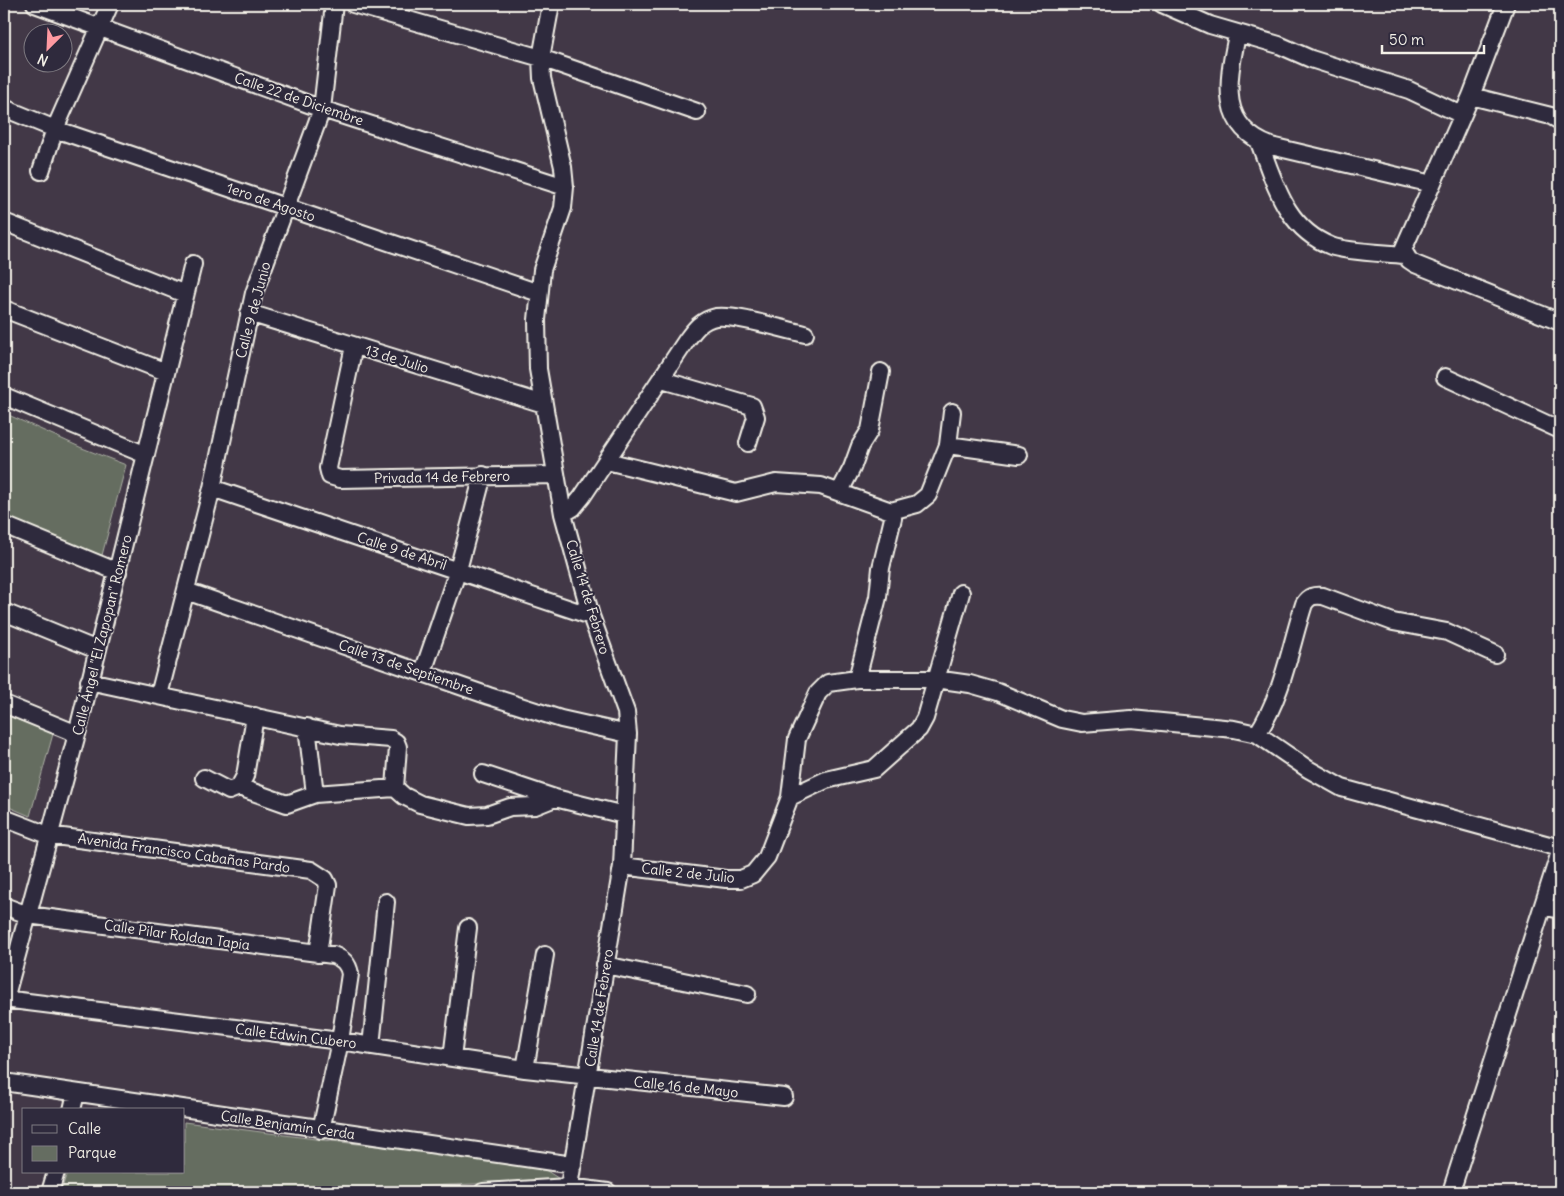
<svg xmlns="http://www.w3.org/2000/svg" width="1564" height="1196" viewBox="0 0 1564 1196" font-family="Delius,sans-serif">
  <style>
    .green { fill: #656d61; stroke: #acafa4 }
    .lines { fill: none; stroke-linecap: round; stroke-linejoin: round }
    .minor-casing { stroke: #f4f1e8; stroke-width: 20 }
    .minor { stroke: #2f2a3d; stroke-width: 16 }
    .labels { text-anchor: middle; stroke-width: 4; stroke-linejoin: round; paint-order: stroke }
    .street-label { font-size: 14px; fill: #f4f1e8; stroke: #2f2a3d }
  </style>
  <rect width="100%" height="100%" fill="#423847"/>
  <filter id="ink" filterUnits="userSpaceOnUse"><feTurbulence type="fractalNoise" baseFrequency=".02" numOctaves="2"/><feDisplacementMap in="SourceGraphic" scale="10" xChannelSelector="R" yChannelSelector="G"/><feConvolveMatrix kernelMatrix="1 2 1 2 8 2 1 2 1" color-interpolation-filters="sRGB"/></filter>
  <g filter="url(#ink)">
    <path class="green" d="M 4,413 L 82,448 L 126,465 L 101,559 L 4,516 Z
      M 4,714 L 53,734 L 30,816 L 4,805 Z
      M 184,1122 L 323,1140 L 536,1164 L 561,1180 L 299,1192 L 61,1192 L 67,1172 L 184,1172 Z"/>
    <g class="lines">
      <g class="minor-casing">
        <path id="minor" d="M 35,4 L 322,109 L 565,187
          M 353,4 L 541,58 L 697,112
          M 551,4 L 541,58 L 542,78 L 563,167 L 565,187 L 563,208 L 542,270 L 537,320 L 538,369 L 563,514 L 591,616 L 626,712 L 628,734 L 622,866 L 568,1192
          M 1162,4 L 1210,25 L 1279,45 L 1311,59 L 1409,90 L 1462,115
          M 1506,4 L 1471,96 L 1403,250 L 1409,260 L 1415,264 L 1560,322
          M 1237,35 C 1228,80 1217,126 1271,146 L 1432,184
          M 1471,96 L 1551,116 L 1560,121
          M 4,108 L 55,129 L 539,293
          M 1259,142 C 1275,183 1285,228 1331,246 C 1346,252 1386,253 1404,255
          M 41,171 L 55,129 L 110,4
          M 4,222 L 185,294
          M 4,309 L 166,372
          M 249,313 L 544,404
          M 354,346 L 328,468 L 330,476 L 340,479 L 556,475
          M 1445,377 L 1560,430
          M 662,380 L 752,406 L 756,417 L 748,443
          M 4,396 L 146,455
          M 948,445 L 1019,455
          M 607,461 L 736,493 L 776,483 L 821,486 L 891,511 L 917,504 L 928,495 L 948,445 L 952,412
          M 212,488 L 591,616
          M 840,491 L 852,468 L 860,446 L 870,430 L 881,372
          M 563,514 L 573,508 L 582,497 L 686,341 C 694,330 701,320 716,317 C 735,314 785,330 805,334
          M 4,525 L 118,572
          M 186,591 L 489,696 L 561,719 L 628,734
          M 4,612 L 97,650
          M 423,672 L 458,570 L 483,475
          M 857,679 L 878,597 L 881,568 L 893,518 L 891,511
          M 89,681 L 340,735 L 391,739 L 396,742 L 398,747 L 395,788 L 404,796 L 420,804 L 469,816 L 487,815 L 510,807 L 535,806 L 555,798
          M 159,695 L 212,488 L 254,293 L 322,109 L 334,4
          M 4,704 L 77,734
          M 307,727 L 315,794
          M 1257,734 C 1283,695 1290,647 1304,604 C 1309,596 1314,595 1323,596 L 1393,622 L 1447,632 L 1495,654
          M 483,774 L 555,798 L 624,815
          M 204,778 L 229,791 L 239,787 L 245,776 L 255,716
          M 239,787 L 287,804 L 315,794 L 395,788
          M 790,797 L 826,780 L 874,769 L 919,729 L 925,718 L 961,593
          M 4,818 L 48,835 L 311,870 L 325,879 L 328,885 L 318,954
          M 622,866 L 726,879 L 741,879 L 753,874 L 767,857 L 790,797 L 797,739 L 818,693 L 828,683 L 857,679 L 935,679 L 970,684 L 998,692 L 1062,719 L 1082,723 L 1131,719 L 1234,729 L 1257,734 L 1308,769 L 1342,788 L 1560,848
          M 4,906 L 28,915 L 333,955 C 343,959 348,963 350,974 L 340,1041 L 321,1130
          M 1543,906 L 1560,910
          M 605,965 L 747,994
          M 4,999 L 340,1041 L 525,1069 L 784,1097
          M 4,1003 L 77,734 L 193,264
          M 371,1046 L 386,902
          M 452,1058 L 468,928
          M 525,1069 L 545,955
          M 4,1082 L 573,1165
          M 72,1110 L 76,1093
          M 50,1192 L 56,1172
          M 483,1192 L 569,1187 L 608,1192
          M 1451,1192 L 1560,852"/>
      </g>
      <use href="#minor" class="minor"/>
    </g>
  </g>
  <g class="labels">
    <g class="street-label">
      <text transform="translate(299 99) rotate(19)" y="5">Calle 22 de Diciembre</text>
      <text transform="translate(271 202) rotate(19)" y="5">1ero de Agosto</text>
      <text transform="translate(253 310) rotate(-75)" y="5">Calle 9 de Junio</text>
      <text transform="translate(397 359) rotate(17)" y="5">13 de Julio</text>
      <text transform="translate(442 477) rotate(-1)" y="5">Privada 14 de Febrero</text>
      <text transform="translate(402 551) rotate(18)" y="5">Calle 9 de Abril</text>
      <text transform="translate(588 597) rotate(73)" y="5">Calle 14 de Febrero</text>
      <text transform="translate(102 635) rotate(-76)" y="5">Calle Ángel "El Zapopan" Romero</text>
      <text transform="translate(406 667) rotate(19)" y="5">Calle 13 de Septiembre</text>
      <text transform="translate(184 853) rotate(8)" y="5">Avenida Francisco Cabañas Pardo</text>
      <text transform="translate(688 873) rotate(6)" y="5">Calle 2 de Julio</text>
      <text transform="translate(177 935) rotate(8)" y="5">Calle Pilar Roldan Tapia</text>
      <text transform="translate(599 1008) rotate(-81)" y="5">Calle 14 de Febrero</text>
      <text transform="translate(296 1036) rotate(7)" y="5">Calle Edwin Cubero</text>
      <text transform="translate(686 1087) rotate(6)" y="5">Calle 16 de Mayo</text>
      <text transform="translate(288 1125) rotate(8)" y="5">Calle Benjamín Cerda</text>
    </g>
  </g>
  <rect width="1564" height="1196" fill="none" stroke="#2f2a3d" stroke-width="20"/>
  <rect x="10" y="10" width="1544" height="1176" fill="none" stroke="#f4f1e8" stroke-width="2" filter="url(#ink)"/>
  <rect x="22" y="1108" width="162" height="65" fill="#2f2a3d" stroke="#7e7a81"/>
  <rect x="32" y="1125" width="25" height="8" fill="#2f2a3d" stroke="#7e7a81"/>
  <text x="68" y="1134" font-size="15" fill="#f4f1e8">Calle</text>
  <rect x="32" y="1146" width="25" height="15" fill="#656d61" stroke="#7e7a81"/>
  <text x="68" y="1158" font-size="15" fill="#f4f1e8">Parque</text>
  <g transform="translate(48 48) rotate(204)"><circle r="24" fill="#2f2a3d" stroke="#7e7a81"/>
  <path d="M0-4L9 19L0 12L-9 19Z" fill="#ff9aa2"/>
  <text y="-8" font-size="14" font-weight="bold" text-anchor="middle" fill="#f4f1e8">N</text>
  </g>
  <path d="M1382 45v8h102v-8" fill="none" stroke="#f4f1e8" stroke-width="2.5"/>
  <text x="1389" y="45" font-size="15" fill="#f4f1e8" stroke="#2f2a3d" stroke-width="4" paint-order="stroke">50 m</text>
</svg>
